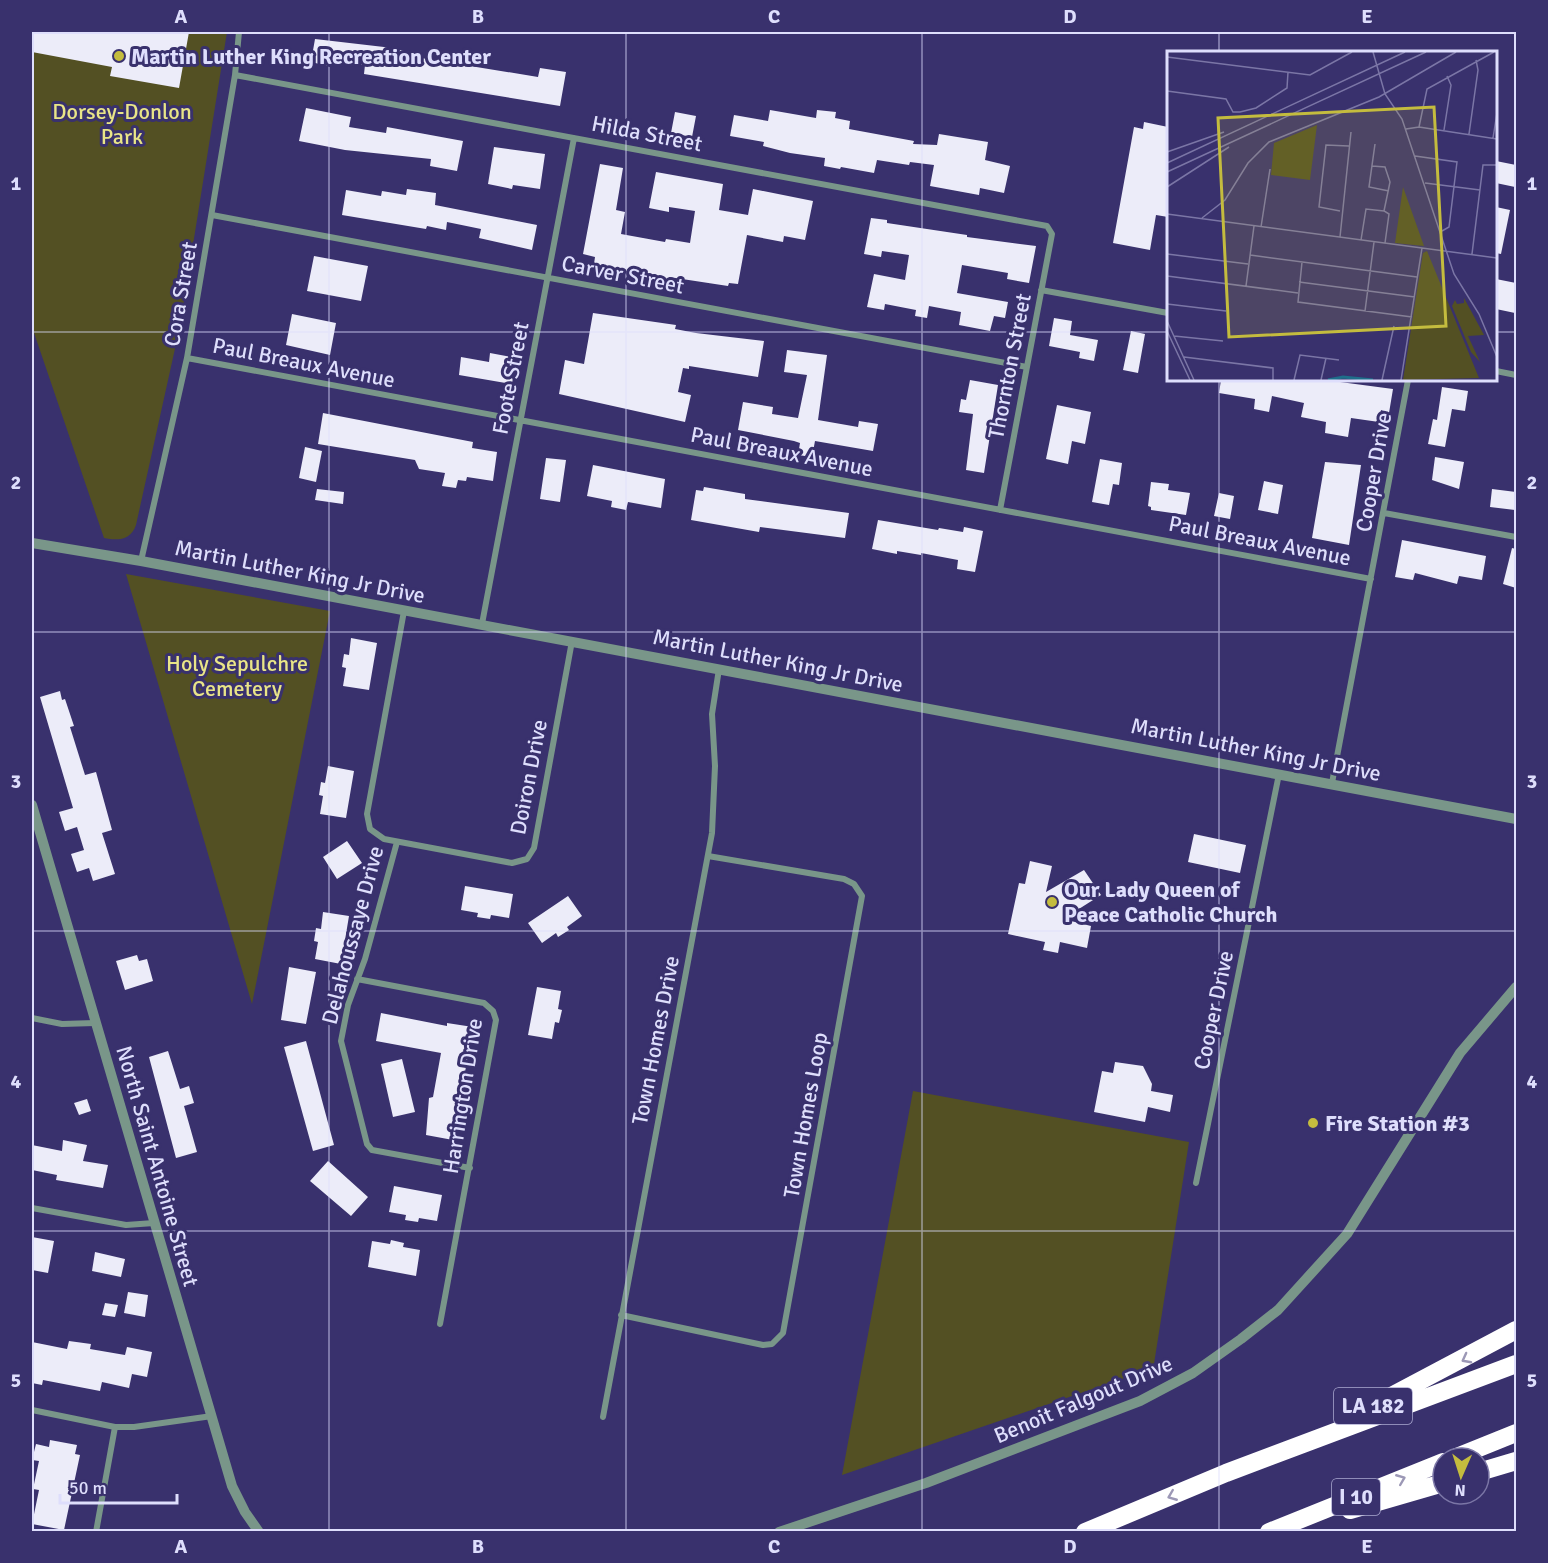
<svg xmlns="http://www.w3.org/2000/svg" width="1548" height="1563" viewBox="0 0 1548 1563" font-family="Signika,sans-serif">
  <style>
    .green { fill: #535023 }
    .building { fill: #ececf9 }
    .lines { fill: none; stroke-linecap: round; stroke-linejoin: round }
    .minor { stroke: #799689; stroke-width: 6 }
    .tertiary { stroke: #799689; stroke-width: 10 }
    .motorway { stroke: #fff; stroke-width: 18 }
    .oneway { stroke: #9c98b6 }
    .grid { fill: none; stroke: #dedefc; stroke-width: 1.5; stroke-opacity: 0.55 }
    .poi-dot { fill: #c4bc3e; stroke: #39316d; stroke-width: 2 }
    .labels { text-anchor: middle; stroke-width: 6; stroke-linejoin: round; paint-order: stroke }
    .shield { fill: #39316d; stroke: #acaad1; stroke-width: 1.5 }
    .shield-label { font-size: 21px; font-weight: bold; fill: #dedefc }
    .poi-label { font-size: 22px; font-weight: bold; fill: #dedefc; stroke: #39316d; text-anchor: start }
    .park-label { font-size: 22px; fill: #e9e587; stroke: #39316d }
    .street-label { font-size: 22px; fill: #dedefc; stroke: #39316d }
    .inset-river { fill: none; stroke: #1e6e8a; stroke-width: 3 }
    .inset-road { fill: none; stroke: #7b76a6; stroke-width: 1.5 }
    .view { fill: #c4bc3e; fill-opacity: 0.15; stroke: #c4bc3e; stroke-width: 3 }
    .inset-edge { fill: none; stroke: #dedefc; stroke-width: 3 }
    .neatline { fill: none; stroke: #dedefc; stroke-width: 2 }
    .grid-label { font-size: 20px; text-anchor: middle; font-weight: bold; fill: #dedefc }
  </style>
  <rect width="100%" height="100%" fill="#39316d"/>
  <path class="green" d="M 32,32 L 227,32 L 180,326 L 136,525 C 131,540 118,541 104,538 L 32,327 Z
    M 126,574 L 330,611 L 252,1004 Z
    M 913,1091 L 1189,1142 L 1154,1364 L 1142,1372 L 842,1475 Z"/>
  <path class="building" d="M 32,32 L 189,32 L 179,88 L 110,76 L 112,67 L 32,52 Z
    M 315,39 L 384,47 L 410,52 L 409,56 L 538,77 L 540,68 L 566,72 L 560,106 L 364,74 L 365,65 L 329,59 L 328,66 L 311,62 Z
    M 306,108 L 351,117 L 349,127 L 386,133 L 387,127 L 463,141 L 457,171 L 430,166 L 431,159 L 345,150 L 299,141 Z
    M 770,110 L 816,118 L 817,110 L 836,112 L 835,118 L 850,121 L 849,129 L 914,141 L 913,144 L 937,145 L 939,134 L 988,142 L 985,160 L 1010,166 L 1004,193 L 980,188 L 979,195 L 930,186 L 934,165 L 910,162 L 909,165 L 877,160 L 874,173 L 841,167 L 840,169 L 824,166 L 825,158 L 790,153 L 763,146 L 764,142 L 730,136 L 734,115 L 768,121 Z
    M 675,112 L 696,116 L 692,137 L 671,133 Z
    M 1144,122 L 1168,127 L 1168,217 L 1156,215 L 1150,250 L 1113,243 L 1134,127 L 1143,129 Z
    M 494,147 L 545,154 L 540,189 L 513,185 L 512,189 L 488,184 Z
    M 1496,161 L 1516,165 L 1515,187 L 1496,183 Z
    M 600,164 L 623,168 L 616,210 L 625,212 L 621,234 L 665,242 L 666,239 L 690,243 L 695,211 L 669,207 L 669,212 L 649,208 L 656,172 L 723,184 L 719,210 L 748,215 L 753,189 L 813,201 L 805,240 L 784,236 L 783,242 L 747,235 L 738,284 L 729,283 L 728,286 L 669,277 L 668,283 L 649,280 L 648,285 L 634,282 L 635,273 L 594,264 L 595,257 L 583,254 Z
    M 407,189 L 436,193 L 435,205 L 537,225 L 532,250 L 479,238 L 481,229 L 447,222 L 446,230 L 427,226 L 426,229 L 342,215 L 346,190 L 381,196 L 382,191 L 406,195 Z
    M 1496,207 L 1510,210 L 1501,254 L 1496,253 Z
    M 871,218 L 887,220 L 887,223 L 967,235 L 967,237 L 1036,246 L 1029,283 L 1007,279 L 1008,273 L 962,265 L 957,293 L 1008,302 L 1005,318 L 994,316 L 990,331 L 959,325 L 961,312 L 929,306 L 927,318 L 915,316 L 916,310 L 885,304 L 884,310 L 867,307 L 874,274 L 905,280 L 909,255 L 882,251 L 881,257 L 864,254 Z
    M 314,256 L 368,266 L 361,301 L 307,291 Z
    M 1496,279 L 1516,283 L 1515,313 L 1496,309 Z
    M 593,313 L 676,325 L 675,329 L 696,333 L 764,341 L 758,377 L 689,366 L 689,369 L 683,368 L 678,392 L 691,395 L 685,422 L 559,394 L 565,360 L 584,364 Z
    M 292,314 L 336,323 L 330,355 L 286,345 Z
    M 1054,318 L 1072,321 L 1070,335 L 1098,340 L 1094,361 L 1079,358 L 1080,352 L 1049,346 Z
    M 1131,331 L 1145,334 L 1138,373 L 1123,370 Z
    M 787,350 L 827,355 L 818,420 L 858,427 L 859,421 L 878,424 L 873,451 L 815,441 L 812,457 L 798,455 L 800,443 L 794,441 L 738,430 L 743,402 L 773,407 L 772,414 L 798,418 L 807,375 L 784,372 Z
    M 490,353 L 516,358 L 512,384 L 459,375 L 461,357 L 489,362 Z
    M 970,380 L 998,385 L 984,473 L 966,470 L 973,414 L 959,412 L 961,399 L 966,400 Z
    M 1221,380 L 1325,380 L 1393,389 L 1389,413 L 1381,410 L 1379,422 L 1351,418 L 1348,437 L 1325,433 L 1326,422 L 1301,417 L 1304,403 L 1272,396 L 1269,412 L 1254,409 L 1255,399 L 1219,393 Z
    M 1442,387 L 1468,391 L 1465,411 L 1452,409 L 1445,447 L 1428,444 L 1433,419 L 1437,420 Z
    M 1057,405 L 1091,412 L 1085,444 L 1072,441 L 1068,464 L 1046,459 Z
    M 323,413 L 473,442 L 472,448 L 497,452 L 493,481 L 467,477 L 466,481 L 458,480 L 456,488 L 442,486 L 445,473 L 419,469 L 415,460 L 318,444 Z
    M 305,447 L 322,451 L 316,482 L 299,478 Z
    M 1435,457 L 1464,462 L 1459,489 L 1432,480 Z
    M 546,458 L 566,460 L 560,502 L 540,499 Z
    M 1100,459 L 1122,463 L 1119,485 L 1113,484 L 1109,505 L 1092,502 Z
    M 1325,462 L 1361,465 L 1349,545 L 1312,538 Z
    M 593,465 L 665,479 L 661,508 L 628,502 L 626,510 L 611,507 L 612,501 L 587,496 Z
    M 1264,481 L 1283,485 L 1278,514 L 1258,510 Z
    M 1151,482 L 1169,484 L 1168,490 L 1190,493 L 1186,515 L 1151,510 L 1151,507 L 1148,506 Z
    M 704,487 L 745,494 L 745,499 L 849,513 L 845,538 L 760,527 L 759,532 L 691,520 L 696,490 L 703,491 Z
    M 317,489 L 344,492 L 343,504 L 315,500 Z
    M 1492,489 L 1516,492 L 1515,510 L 1490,507 Z
    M 1219,493 L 1234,496 L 1230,519 L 1214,516 Z
    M 878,520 L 938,530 L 939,528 L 963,532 L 964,527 L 983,531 L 975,572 L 957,569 L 958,560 L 921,553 L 921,555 L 897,551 L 897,554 L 872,549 Z
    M 1402,540 L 1486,556 L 1482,580 L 1459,576 L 1457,584 L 1415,573 L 1413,580 L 1395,577 Z
    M 1512,548 L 1516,549 L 1516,588 L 1503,584 Z
    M 351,638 L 377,643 L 369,690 L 343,686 L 346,668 L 342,667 L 344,654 L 349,655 Z
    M 60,691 L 62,700 L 65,699 L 74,726 L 70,727 L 85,775 L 96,772 L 112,830 L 102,833 L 115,874 L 93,881 L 89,868 L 77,872 L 71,854 L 84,850 L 77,827 L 65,831 L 59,812 L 73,808 L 40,697 Z
    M 328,766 L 354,771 L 346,818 L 320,814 L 323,796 L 319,795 L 321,782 L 325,783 Z
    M 1194,834 L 1246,845 L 1240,873 L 1188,862 Z
    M 347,841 L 362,863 L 337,879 L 323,857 Z
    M 1030,861 L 1052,866 L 1046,892 L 1084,870 L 1101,895 L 1063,919 L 1091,926 L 1087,948 L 1060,942 L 1058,953 L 1043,950 L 1045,942 L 1008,934 L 1019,883 L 1025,884 Z
    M 465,886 L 513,894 L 509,918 L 491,915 L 490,919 L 477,917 L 478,913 L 461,910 Z
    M 568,896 L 582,916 L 567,927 L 569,930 L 558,937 L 556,933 L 542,943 L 528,923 Z
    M 323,912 L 349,916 L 341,964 L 315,959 L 318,942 L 314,941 L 316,928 L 321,929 Z
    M 137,955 L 139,961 L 147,959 L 153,981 L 125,990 L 116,961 Z
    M 289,967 L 316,972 L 306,1024 L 281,1020 Z
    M 537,987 L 561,991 L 558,1009 L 562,1010 L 559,1023 L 555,1022 L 552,1039 L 528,1035 Z
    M 381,1013 L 447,1026 L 447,1023 L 473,1027 L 453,1140 L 426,1135 L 429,1098 L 433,1097 L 441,1053 L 376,1041 Z
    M 306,1041 L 334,1145 L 313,1151 L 284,1047 Z
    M 168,1051 L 180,1089 L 189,1086 L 194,1103 L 184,1106 L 197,1152 L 176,1158 L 149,1057 Z
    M 402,1059 L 415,1112 L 393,1117 L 381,1064 Z
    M 1115,1062 L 1143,1066 L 1152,1084 L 1151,1091 L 1173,1095 L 1170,1112 L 1148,1107 L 1145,1122 L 1094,1112 L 1102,1071 L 1113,1073 Z
    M 87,1099 L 91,1111 L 79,1115 L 74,1103 Z
    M 63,1140 L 87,1145 L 83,1161 L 108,1165 L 103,1188 L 56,1180 L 57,1175 L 32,1170 L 32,1145 L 62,1151 Z
    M 328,1161 L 368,1197 L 351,1216 L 310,1181 Z
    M 394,1186 L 442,1195 L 437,1221 L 419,1218 L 418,1222 L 405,1220 L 406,1215 L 389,1212 Z
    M 32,1237 L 54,1241 L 48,1273 L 32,1270 Z
    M 391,1240 L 404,1243 L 403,1247 L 420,1250 L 416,1276 L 368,1267 L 372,1241 L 390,1244 Z
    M 95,1252 L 125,1259 L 121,1277 L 92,1271 Z
    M 128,1292 L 148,1295 L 145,1317 L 124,1313 Z
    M 105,1303 L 118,1305 L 115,1317 L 102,1315 Z
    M 69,1341 L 91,1344 L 90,1349 L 125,1355 L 127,1347 L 152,1352 L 147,1377 L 132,1374 L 129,1388 L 102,1382 L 100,1391 L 43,1380 L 42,1385 L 32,1383 L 32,1342 L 67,1349 Z
    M 50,1440 L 77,1445 L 75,1454 L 80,1455 L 64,1530 L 32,1524 L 39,1490 L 33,1489 L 39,1461 L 32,1460 L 36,1444 L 49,1447 Z"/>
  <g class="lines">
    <path class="minor" d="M 235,75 L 1047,226 L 1052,234 L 1000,510
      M 212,215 L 1027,367
      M 1041,290 L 1168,313
      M 187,358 L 1371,579
      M 1496,371 L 1516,375
      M 1384,513 L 1516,537
      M 141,561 L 187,358 L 235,75 L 239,32
      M 404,611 L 367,814 L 370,829 L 384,839 L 512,863 L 527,859 L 534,848 L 572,641
      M 482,624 L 574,138
      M 1332,783 L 1408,380
      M 397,842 L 365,959 L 348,1005 L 341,1041 L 367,1144 L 372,1150 L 470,1168
      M 357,979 L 484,1003 L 493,1011 L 496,1020 L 440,1324
      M 32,1018 L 62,1024 L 95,1023
      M 1196,1183 L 1279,774
      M 32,1208 L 126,1225 L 154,1223
      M 621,1315 L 763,1345 L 772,1344 L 783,1333 L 862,896 L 854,884 L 844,879 L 708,856
      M 32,1410 L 115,1427 L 134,1427 L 212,1416
      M 603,1417 L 712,833 L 715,766 L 712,714 L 719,669
      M 96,1532 L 115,1427"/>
    <path class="tertiary" d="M 32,543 L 141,561 L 1516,819
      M 32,805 L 232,1486 L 245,1512 L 259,1532
      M 779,1532 L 926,1483 L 1140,1401 L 1193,1373 L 1241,1339 L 1278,1310 L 1347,1234 L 1460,1053 L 1516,987"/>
    <path class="motorway" d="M 1367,1409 L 1516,1330
      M 1454,1458 L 1516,1433
      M 1479,1472 L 1516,1461
      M 1350,1510 L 1443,1483
      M 1085,1532 L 1226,1473 L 1516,1364
      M 1269,1532 L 1443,1462"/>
  </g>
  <defs><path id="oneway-chevron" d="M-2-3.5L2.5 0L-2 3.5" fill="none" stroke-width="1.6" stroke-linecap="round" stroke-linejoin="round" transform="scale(1.5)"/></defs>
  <g class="oneway">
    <use href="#oneway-chevron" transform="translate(1466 1359) rotate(152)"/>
    <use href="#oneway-chevron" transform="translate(1401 1479) rotate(-22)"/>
    <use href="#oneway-chevron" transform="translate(1172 1496) rotate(158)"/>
  </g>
  <path class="grid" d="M 329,32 L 329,1532M 626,32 L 626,1532M 922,32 L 922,1532M 1219,32 L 1219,52M 32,332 L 1168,332M 1496,332 L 1516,332M 1219,380 L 1219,1532M 32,632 L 1516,632M 32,931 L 1516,931M 32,1231 L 1516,1231"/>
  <g class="poi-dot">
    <circle cx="119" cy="56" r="6"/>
    <circle cx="1052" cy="902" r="6"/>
    <circle cx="1313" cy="1123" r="6"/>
  </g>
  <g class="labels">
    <g class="shield">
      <rect x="1334" y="1388" width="78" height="36" rx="4.5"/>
      <rect x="1332" y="1479" width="48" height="36" rx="4.5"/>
    </g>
    <g class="shield-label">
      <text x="1373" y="1413">LA 182</text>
      <text x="1356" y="1504">I 10</text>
    </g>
    <g class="poi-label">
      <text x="131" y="64">Martin Luther King Recreation Center</text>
      <text x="1064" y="897">Our Lady Queen of<tspan x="1064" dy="25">Peace Catholic Church</tspan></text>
      <text x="1325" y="1131">Fire Station #3</text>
    </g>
    <g class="park-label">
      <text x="122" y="119">Dorsey-Donlon<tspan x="122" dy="25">Park</tspan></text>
      <text x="237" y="671">Holy Sepulchre<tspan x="237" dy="25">Cemetery</tspan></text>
    </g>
    <g class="street-label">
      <text transform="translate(647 133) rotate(11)" y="8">Hilda Street</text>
      <text transform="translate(623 274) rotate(11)" y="8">Carver Street</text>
      <text transform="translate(180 294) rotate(-80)" y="8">Cora Street</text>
      <text transform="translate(304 362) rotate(11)" y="8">Paul Breaux Avenue</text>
      <text transform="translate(1009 366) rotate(-79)" y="8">Thornton Street</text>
      <text transform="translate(510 378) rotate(-79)" y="8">Foote Street</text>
      <text transform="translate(782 451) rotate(11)" y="8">Paul Breaux Avenue</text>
      <text transform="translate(1373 472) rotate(-80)" y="8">Cooper Drive</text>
      <text transform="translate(1260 540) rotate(11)" y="8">Paul Breaux Avenue</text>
      <text transform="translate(300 571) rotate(11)" y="8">Martin Luther King Jr Drive</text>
      <text transform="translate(778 660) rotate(11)" y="8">Martin Luther King Jr Drive</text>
      <text transform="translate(1256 749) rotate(11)" y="8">Martin Luther King Jr Drive</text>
      <text transform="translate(528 777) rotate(-79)" y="8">Doiron Drive</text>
      <text transform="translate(352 935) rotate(-75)" y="8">Delahoussaye Drive</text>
      <text transform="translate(1213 1010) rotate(-78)" y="8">Cooper Drive</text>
      <text transform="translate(655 1040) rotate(-79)" y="8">Town Homes Drive</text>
      <text transform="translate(462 1096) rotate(-81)" y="8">Harrington Drive</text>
      <text transform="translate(805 1115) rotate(-80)" y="8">Town Homes Loop</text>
      <text transform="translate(158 1166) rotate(74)" y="8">North Saint Antoine Street</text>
      <text transform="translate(1083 1399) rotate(-23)" y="8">Benoit Falgout Drive</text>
    </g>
  </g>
  <g transform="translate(1167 51)">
    <rect width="330" height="330" fill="#39316d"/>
    <path d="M 150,74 L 143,129 L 104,124 L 107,92 ZM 236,136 L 257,195 L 228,192 ZM 260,200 L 312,327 L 236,329 L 256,202 ZM 297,247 L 317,284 L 301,285 L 313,311 L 304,301 L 285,255 L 288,249 L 290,253 L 297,252 Z" fill="#535023"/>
    <path class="inset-river" d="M 161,329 L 176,326 L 206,329"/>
    <path class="inset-road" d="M 206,1 L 218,43 L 235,68 L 287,223 L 312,263 L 330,306M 0,6 L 143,24 L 185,1M 0,40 L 59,48 L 66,61 L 73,61 L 89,57 L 120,37 L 121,21M 252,76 L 260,38 L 327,1M 239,78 L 252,76 L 330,88M 277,79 L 284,34 L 280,25M 302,83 L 311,19 L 309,9M 326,87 L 330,62M 208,93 L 202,136 L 222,140M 0,101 L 57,81M 248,105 L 290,111 L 282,176 L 275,180M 0,112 L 238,1M 205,115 L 218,116 L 223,131 L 217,160 L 222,163 L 218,192M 0,121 L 259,1M 258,132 L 313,139M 0,136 L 62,96M 173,160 L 152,156 L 159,94 L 182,95M 0,163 L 330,207M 35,167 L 58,149 L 81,112 L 102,91 L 212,46 L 289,1M 94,176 L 103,118M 173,186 L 184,81M 194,189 L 199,158 L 217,160M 0,203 L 81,213M 305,203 L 316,114 L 330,114M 83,204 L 250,226M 135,211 L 131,251 L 245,266M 0,225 L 131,242M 132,231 L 248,246M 79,235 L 87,175M 0,253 L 59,260M 198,260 L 207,191M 0,270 L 27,329M 0,280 L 23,329M 7,285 L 56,290M 17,306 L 106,317 L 106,329M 127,329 L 133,304 L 172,309M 154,329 L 159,307M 215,329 L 227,275M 234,329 L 255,197"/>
    <path class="view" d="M 267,56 L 279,275 L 62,286 L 51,67 Z"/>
    <rect width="330" height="330" class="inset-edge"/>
  </g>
  <rect width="1548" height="1563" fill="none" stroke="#39316d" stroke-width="66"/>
  <g transform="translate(1461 1476) rotate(183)"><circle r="28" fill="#39316d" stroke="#7b76a6" stroke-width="1.5"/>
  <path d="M0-4.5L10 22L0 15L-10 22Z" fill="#c4bc3e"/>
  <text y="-9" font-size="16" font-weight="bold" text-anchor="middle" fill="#dedefc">N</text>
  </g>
  <path d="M60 1494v9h117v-9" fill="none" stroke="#dedefc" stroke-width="3"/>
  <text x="69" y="1494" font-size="18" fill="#dedefc" stroke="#39316d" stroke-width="4.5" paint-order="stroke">50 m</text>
  <rect x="33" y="33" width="1482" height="1497" class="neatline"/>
  <g class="grid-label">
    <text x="181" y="23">A</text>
    <text x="478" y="23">B</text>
    <text x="774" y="23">C</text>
    <text x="1070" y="23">D</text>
    <text x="1367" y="23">E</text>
    <text x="16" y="190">1</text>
    <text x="1532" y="190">1</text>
    <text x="16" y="489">2</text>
    <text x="1532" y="489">2</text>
    <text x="16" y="788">3</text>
    <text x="1532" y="788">3</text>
    <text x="16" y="1088">4</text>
    <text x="1532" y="1088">4</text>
    <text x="16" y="1387">5</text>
    <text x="1532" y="1387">5</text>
    <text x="181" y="1553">A</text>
    <text x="478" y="1553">B</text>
    <text x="774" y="1553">C</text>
    <text x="1070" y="1553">D</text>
    <text x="1367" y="1553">E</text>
  </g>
</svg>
